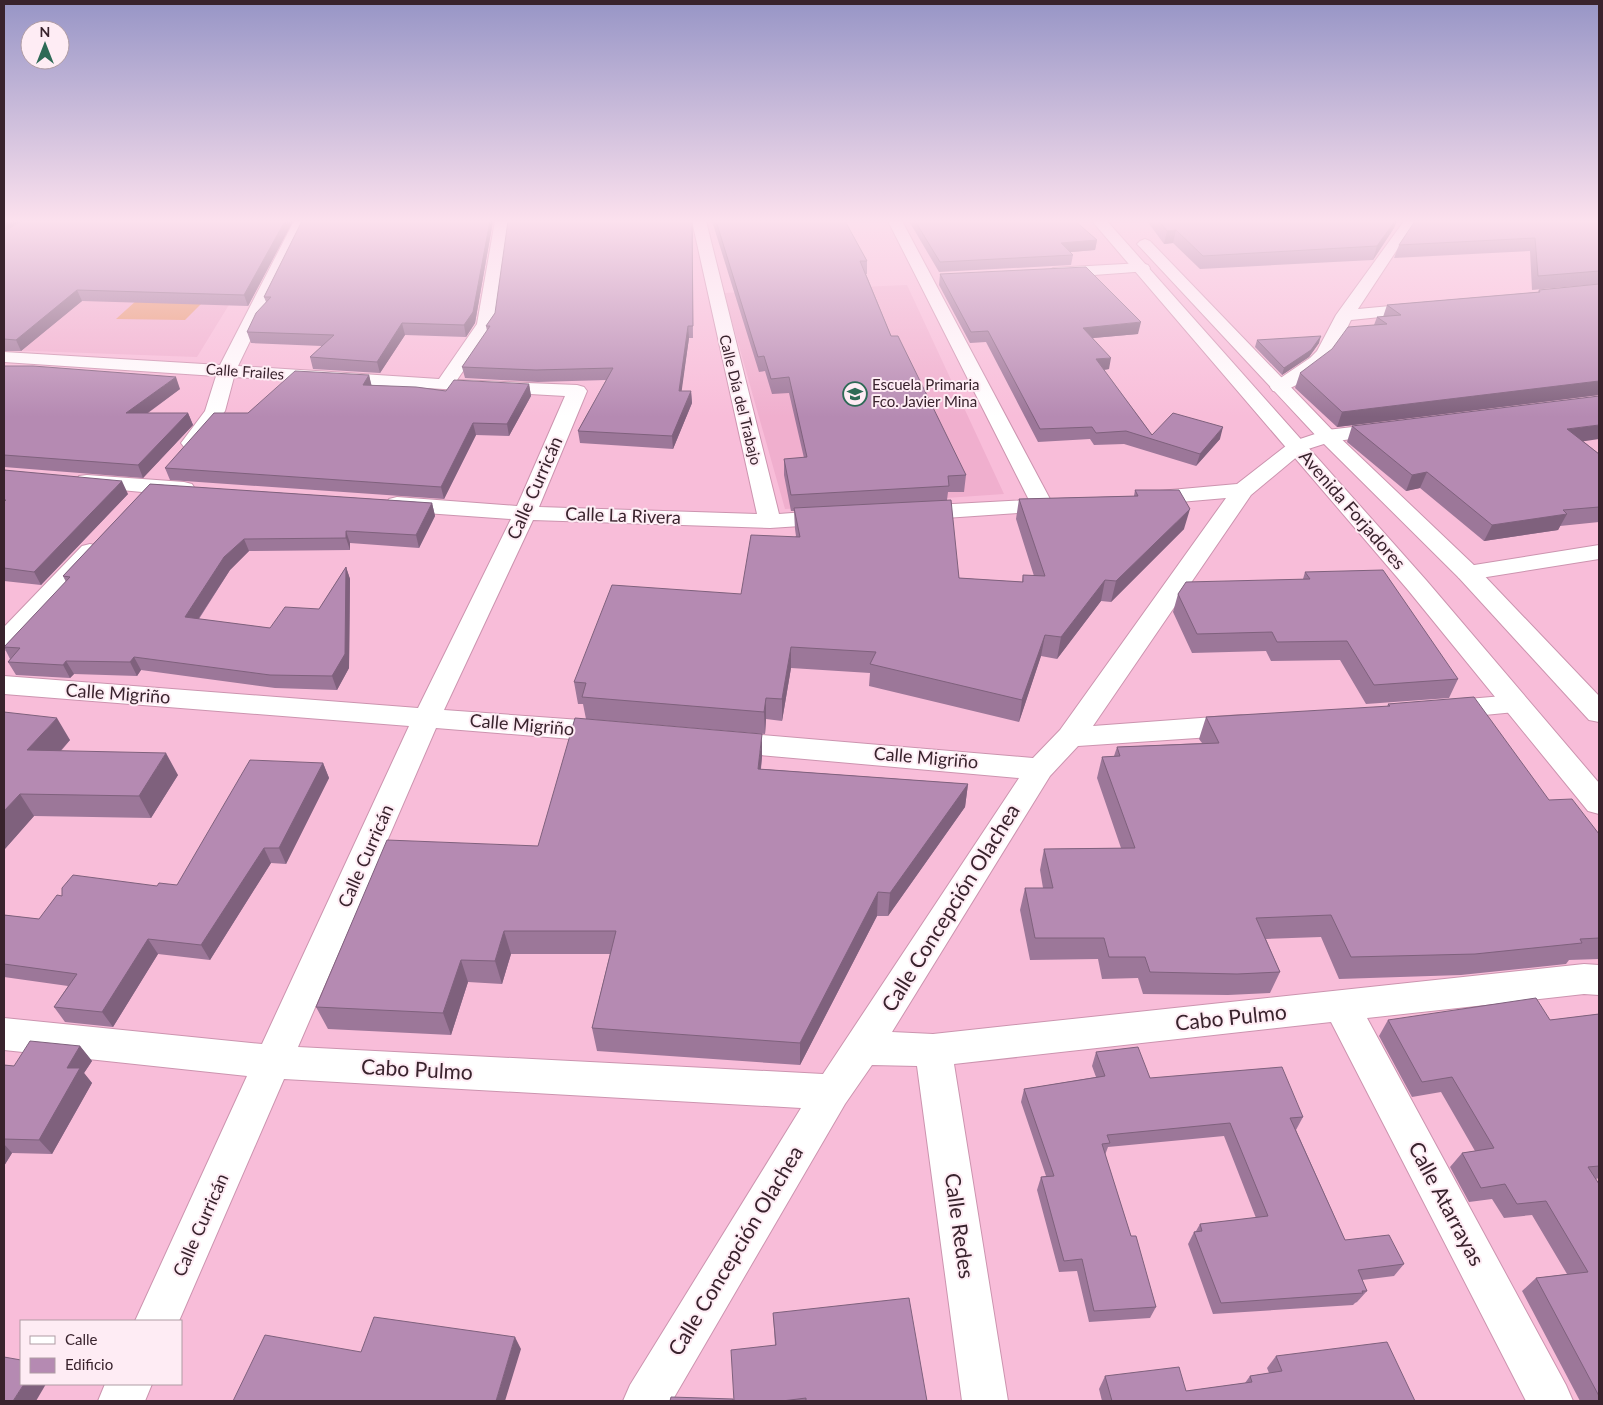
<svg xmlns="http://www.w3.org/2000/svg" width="1603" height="1405" viewBox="0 0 1603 1405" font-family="Lato,sans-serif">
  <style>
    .built { fill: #f0afce }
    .green { fill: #e8986c }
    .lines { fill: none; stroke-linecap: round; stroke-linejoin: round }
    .street-casing { stroke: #cc94af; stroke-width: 2 }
    .secondary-casing { stroke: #cc94af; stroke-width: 2 }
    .street { fill: #fff; fill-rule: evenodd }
    .secondary { fill: #fff; fill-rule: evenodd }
    .wall { fill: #9c7799 }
    .shaded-wall { fill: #7f617d }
    .building { fill: #b58ab2; stroke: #7f617d }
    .labels { text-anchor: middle; stroke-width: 4; stroke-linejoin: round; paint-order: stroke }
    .far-street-label { font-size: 15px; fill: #39232d; stroke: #feecf4 }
    .far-poi-label { font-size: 15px; fill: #39232d; stroke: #feecf4; text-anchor: start }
    .street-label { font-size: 18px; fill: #39232d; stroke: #feecf4 }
    .near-street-label { font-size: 21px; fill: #39232d; stroke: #feecf4 }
  </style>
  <rect width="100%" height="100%" fill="#f8bdd9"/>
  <path class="built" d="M 4,269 L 246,277 L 197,357 L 4,350 Z
    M 907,285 L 1004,494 L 785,509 L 724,293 Z"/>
  <path class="green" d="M 137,300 L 205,300 L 185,320 L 116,319 Z"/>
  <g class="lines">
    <g class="street-casing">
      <path id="street" d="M 294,221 L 308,221 L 238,366 L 439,379 L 477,324 L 495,221 L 509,221 L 495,324 L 457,380 L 577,385 L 584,387 L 587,391 L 539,507 L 757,514 L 692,221 L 706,221 L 779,514 L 831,510 L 839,512 L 842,517 L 839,522 L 831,524 L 770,528 L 533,520 L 444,710 L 608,722 L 618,725 L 622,732 L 618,739 L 608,742 L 436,728 L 298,1047 L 823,1074 L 1019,778 L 726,752 L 716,749 L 712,742 L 716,735 L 726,732 L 1033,758 L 1060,730 L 1226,498 L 1145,505 L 1137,503 L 1134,498 L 1137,493 L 1237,484 L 1291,442 L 1327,430 L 1387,423 L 1394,425 L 1397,429 L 1394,433 L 1330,442 L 1305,450 L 1251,495 L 1093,726 L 1241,715 L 1251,718 L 1255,725 L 1251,732 L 1241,735 L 1078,746 L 1050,776 L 892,1032 L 933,1034 L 1584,964 L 1599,965 L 1599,995 L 1584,994 L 1367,1018 L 1566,1385 L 1573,1401 L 1526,1401 L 1331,1022 L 954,1064 L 1008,1401 L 962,1401 L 917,1066 L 872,1065 L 845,1104 L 672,1401 L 623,1401 L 630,1385 L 801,1108 L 284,1079 L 179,1321 L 135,1321 L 247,1076 L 4,1050 L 4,1018 L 262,1044 L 409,726 L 4,694 L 4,676 L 418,708 L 511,519 L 397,511 L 389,509 L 386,504 L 389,499 L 397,497 L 517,506 L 565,396 L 234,377 L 225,411 L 198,447 L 191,449 L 184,447 L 181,443 L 205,411 L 216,376 L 4,362 L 4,352 L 220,365 Z
        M 888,221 L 902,221 L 1050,499 L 1063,500 L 1066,505 L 1063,510 L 916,520 L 908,518 L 905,513 L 908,508 L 916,506 L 1029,500 Z
        M 1404,221 L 1419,221 L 1410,230 L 1358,309 L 1423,303 L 1429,304 L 1432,308 L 1429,312 L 1351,320 C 1345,332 1340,346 1331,357 C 1321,370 1289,395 1273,391 L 1270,387 L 1273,383 L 1310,358 L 1317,351 L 1336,315 Z
        M 1142,263 L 1148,265 L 1150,268 L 1148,271 L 1053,278 L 1045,273 L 1053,268 Z
        M 87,475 L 184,482 L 192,484 L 195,489 L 192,494 L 184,496 L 79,486 L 76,481 L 79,476 Z
        M 90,544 L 98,546 L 102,551 L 98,556 L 13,648 L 4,650 L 4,627 L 82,546 Z
        M 1599,545 L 1599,559 L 1468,580 L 1459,578 L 1456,573 L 1459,568 L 1468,566 Z
        M 1515,695 L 1525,697 L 1529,704 L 1525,711 L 1444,719 L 1434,717 L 1430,710 L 1434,703 L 1444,701 Z
        M 105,1384 L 152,1384 L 145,1401 L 98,1401 Z"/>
    </g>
    <g class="secondary-casing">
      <path id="secondary" d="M 1092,221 L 1107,221 L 1426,580 L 1599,783 L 1599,814 L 1588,811 L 1408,590 Z
        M 1145,239 L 1150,241 L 1334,432 L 1477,568 L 1599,696 L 1599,722 L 1589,720 L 1459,578 L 1320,440 L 1140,247 L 1137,244 L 1140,241 Z"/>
    </g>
    <use href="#street" class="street"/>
    <use href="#secondary" class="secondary"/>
  </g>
  <path class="wall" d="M 4,221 L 293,221 L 248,306 L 82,301 L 21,351 L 4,351 L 4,231 L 20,222 L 4,230 Z
    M 302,221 L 494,221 L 493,221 L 475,323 L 466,337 L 405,335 L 380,373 L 313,369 L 310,357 L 322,346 L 251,343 L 247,332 L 266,302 L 264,297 Z
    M 712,221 L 845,221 L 867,261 L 867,274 L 866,274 L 891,336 L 966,475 L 964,492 L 948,492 L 947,500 L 959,578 L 1022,582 L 1023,575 L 1034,576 L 1016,519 L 1019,499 L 1134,496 L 1135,490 L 1184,529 L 1111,602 L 1101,601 L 1057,659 L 1041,656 L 1019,722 L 869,686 L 870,673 L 791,668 L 782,721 L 766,719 L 765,734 L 586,719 L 583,704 L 578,704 L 574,682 L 741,594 L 796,536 L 795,529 L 794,511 L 791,511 L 784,475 L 784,459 L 804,458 L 789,393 L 772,394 L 765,371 L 759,372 Z
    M 909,221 L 1075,221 L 1097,240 L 1095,250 L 1070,252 L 1073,255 L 1071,265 L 939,272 Z
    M 1147,221 L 1397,221 L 1394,228 L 1373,260 L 1200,269 L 1173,243 L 1164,244 Z
    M 1599,221 L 1599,284 L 1532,290 L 1530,251 L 1394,258 L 1399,245 Z
    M 692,224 L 693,338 L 689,338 L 681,391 L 691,391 L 692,403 L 673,449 L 580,443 L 578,431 L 606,380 L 538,382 L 465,378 L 462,367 L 487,331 L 486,326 L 495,313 Z
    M 940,274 L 1138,334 L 1093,338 L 1109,369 L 1104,370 L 1152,435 L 1220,439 L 1196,466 L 1124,444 L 1094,445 L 1090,439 L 1038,442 L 986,342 L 970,343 L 939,285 Z
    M 1599,284 L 1599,395 L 1337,427 L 1295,388 L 1300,373 L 1374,325 L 1377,317 L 1383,317 L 1387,305 L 1538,292 L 1539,290 Z
    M 1257,340 L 1319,343 L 1309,357 L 1282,375 L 1255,347 Z
    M 4,366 L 180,389 L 148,413 L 188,413 L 193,425 L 143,478 L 4,467 Z
    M 369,375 L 371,385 L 446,391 L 529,384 L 531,396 L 509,436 L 476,435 L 444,499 L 170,480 L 165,468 L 248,413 Z
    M 1352,426 L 1583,441 L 1599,454 L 1599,522 L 1560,526 L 1558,530 L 1484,541 L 1420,488 L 1406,491 L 1347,442 Z
    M 4,470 L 128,494 L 41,585 L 4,581 Z
    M 150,484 L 432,503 L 435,516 L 419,548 L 350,543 L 350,550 L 249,551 L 230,570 L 199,619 L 270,628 L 319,609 L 346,567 L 350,579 L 349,668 L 337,690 L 275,688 L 141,670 L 137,676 L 74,674 L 70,678 L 16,675 L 8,662 L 10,659 L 4,647 L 66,582 L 63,576 Z
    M 1305,572 L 1458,679 L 1449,698 L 1366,704 L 1340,660 L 1271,661 L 1266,651 L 1192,653 L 1173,612 L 1178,594 L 1303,579 Z
    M 1388,704 L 1549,800 L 1599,834 L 1599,959 L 1569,960 L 1566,964 L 1461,975 L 1339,979 L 1321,937 L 1266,939 L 1280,972 L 1270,993 L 1228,995 L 1143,994 L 1138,978 L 1102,979 L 1098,959 L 1030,960 L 1020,910 L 1025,888 L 1043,888 L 1040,870 L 1044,849 L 1121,848 L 1097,778 L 1102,757 L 1114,756 L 1117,747 L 1202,743 L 1199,739 L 1206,717 L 1387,707 Z
    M 4,712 L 70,740 L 61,751 L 178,775 L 151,818 L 34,816 L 4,850 Z
    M 762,757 L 761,769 L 968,784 L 965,807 L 888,916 L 877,916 L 800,1065 L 597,1051 L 592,1028 L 610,954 L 511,954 L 502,984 L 468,982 L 451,1035 L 328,1029 L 316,1007 L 538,846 Z
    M 323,763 L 329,778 L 286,864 L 271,863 L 210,960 L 158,954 L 113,1027 L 65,1022 L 54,1007 L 68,986 L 4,977 L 4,915 L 39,919 L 62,896 L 177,885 Z
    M 1599,1014 L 1599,1178 L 1596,1179 L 1599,1184 L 1599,1401 L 1580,1401 L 1522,1291 L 1536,1278 L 1567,1274 L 1532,1215 L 1504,1218 L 1492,1199 L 1469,1202 L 1450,1167 L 1462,1153 L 1475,1151 L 1441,1092 L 1412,1097 L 1379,1036 L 1388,1020 L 1550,1020 Z
    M 80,1046 L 92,1061 L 84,1073 L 92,1083 L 52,1154 L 12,1153 L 4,1166 L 4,1065 L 14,1066 Z
    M 1096,1052 L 1150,1078 L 1303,1117 L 1296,1130 L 1345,1240 L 1404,1264 L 1394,1276 L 1362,1280 L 1367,1291 L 1357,1302 L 1355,1303 L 1353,1305 L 1213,1314 L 1188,1244 L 1194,1232 L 1196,1231 L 1200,1224 L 1256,1218 L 1224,1136 L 1108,1147 L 1105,1155 L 1131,1236 L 1156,1307 L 1150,1318 L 1089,1322 L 1077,1271 L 1059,1272 L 1037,1190 L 1041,1177 L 1046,1176 L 1021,1102 L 1024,1089 L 1096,1077 L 1092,1066 Z
    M 773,1313 L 927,1401 L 734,1401 L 775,1345 Z
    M 1276,1356 L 1415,1401 L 1102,1401 L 1099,1389 L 1105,1376 L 1186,1391 L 1245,1383 L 1250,1376 L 1269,1373 L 1267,1368 Z"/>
  <path class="shaded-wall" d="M 4,221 L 22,221 L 4,230 Z
    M 285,221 L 293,221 L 248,306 L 244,295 Z
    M 490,221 L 494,221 L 493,221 L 475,323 L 466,337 L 464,325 Z
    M 1395,221 L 1397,221 L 1394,228 L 1373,260 L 1377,246 Z
    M 692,224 L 693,235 L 693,338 L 693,326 Z
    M 1176,230 L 1173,243 L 1164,244 L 1167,231 Z
    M 1097,240 L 1095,250 L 1060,253 L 1061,243 Z
    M 77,290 L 82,301 L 21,351 L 16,340 Z
    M 1141,322 L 1138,334 L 1082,339 L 1083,328 Z
    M 402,323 L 405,335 L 380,373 L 377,362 Z
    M 688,326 L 689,338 L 680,403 L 679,391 Z
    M 1321,336 L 1319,343 L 1309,357 L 1282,375 L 1284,368 Z
    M 1111,358 L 1109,369 L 1094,371 L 1096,359 Z
    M 369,375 L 372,387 L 363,385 Z
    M 176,377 L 180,389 L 131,425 L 126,413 Z
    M 1599,381 L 1599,395 L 1337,427 L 1342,412 Z
    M 529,384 L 531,396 L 509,436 L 507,424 Z
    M 691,391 L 692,403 L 673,449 L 672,436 Z
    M 188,413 L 193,425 L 143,478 L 138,465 Z
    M 473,423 L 476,435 L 444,499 L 441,487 Z
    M 1599,425 L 1599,439 L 1559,445 L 1567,429 Z
    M 1223,427 L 1220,439 L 1196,466 L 1200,454 Z
    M 1427,472 L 1420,488 L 1406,491 L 1412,475 Z
    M 122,481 L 128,494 L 41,585 L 34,572 Z
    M 432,503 L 435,516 L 419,548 L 416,535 Z
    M 1190,509 L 1184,529 L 1111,602 L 1116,581 Z
    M 1567,514 L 1558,530 L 1484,541 L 1492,525 Z
    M 346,531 L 350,543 L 350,550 L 346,538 Z
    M 244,539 L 249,551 L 230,570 L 191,630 L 185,617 L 224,557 Z
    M 346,567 L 350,579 L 349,668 L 337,690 L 332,676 Z
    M 1105,580 L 1101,601 L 1057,659 L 1061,637 Z
    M 1045,635 L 1041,656 L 1019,722 L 1022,700 Z
    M 791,647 L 791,668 L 782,721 L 782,699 Z
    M 134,657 L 141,670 L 137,676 L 130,662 Z
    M 66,661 L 74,674 L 70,678 L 63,665 Z
    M 766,698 L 766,719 L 765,734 L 764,712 Z
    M 57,718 L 70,740 L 41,772 L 27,750 Z
    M 762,734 L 762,757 L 758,792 L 758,769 Z
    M 166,753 L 178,775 L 151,818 L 139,796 Z
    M 323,763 L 329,778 L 286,864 L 279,848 Z
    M 968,784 L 965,807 L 888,916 L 890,893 Z
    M 20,794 L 34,816 L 4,850 L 4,811 Z
    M 264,848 L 271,863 L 210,960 L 201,945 Z
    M 878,892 L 877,916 L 800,1065 L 800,1043 Z
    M 504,931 L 511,954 L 502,984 L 495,961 Z
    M 148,939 L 158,954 L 113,1027 L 102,1012 Z
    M 461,960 L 468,982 L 451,1035 L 443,1013 Z
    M 80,1046 L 92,1061 L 84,1073 L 92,1083 L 52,1154 L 39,1140 L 67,1068 Z
    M 4,1144 L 12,1153 L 4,1166 Z
    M 515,1337 L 521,1349 L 505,1401 L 496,1401 Z
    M 24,1384 L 46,1384 L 36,1401 L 13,1401 Z"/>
  <path class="building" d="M 22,221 L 285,221 L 244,295 L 77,290 L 16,340 L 4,339 L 4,231 Z
    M 302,221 L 490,221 L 473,312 L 464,325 L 402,323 L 377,362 L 310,357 L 334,335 L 247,332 L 256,313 L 271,297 L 264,297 Z
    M 508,221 L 692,221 L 692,224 L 693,326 L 688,326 L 679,391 L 691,391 L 672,436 L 578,431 L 613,368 L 536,370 L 462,367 L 490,326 L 486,326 L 495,313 Z
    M 716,221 L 845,221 L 867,261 L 860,261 L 891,336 L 898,336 L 966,475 L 948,476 L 949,486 L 791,495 L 784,459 L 807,457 L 789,377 L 771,379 L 764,356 L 758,357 Z
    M 915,221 L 1075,221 L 1097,240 L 1061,243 L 1073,255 L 940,262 Z
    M 1159,221 L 1395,221 L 1377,246 L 1203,256 L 1176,230 L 1167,231 Z
    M 1415,221 L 1599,221 L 1599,271 L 1538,276 L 1535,238 L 1399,245 Z
    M 1086,267 L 1141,322 L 1083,328 L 1111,358 L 1096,359 L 1152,435 L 1173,413 L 1223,427 L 1200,454 L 1126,431 L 1096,433 L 1092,427 L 1040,429 L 988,331 L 971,332 L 940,274 Z
    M 1599,284 L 1599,381 L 1342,412 L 1300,373 L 1332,349 L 1348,327 L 1387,324 L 1377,317 L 1401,315 L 1387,305 L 1540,292 L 1539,290 Z
    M 1321,336 L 1311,350 L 1284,368 L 1257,340 Z
    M 4,366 L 33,366 L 176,377 L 126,413 L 188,413 L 138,465 L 4,455 Z
    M 295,371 L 369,375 L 363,385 L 416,387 L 446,391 L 454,380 L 529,384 L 507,424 L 473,423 L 441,487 L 165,468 L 214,413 L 248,413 Z
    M 1599,396 L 1599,425 L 1567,429 L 1599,454 L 1599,507 L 1563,510 L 1567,514 L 1492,525 L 1427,472 L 1412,475 L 1352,426 Z
    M 4,470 L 122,481 L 34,572 L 4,568 L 4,502 L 6,500 L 4,500 Z
    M 150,484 L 432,503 L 416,535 L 346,531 L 346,538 L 244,539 L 224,557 L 185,617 L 270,628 L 285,607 L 319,609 L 346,567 L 345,654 L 332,676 L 270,675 L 134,657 L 130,662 L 66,661 L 63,665 L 8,662 L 20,648 L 4,647 L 70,577 L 63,576 Z
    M 1135,490 L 1179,490 L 1190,509 L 1116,581 L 1105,580 L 1061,637 L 1045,635 L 1022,700 L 870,664 L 876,652 L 791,647 L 782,699 L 766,698 L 764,712 L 582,697 L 586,683 L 574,682 L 612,585 L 741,594 L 751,535 L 800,537 L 794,508 L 951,500 L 959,578 L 1023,582 L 1023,575 L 1045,576 L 1019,499 L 1138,496 Z
    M 1383,570 L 1458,679 L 1374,685 L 1347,641 L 1277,642 L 1272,632 L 1197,634 L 1178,594 L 1186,582 L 1310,579 L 1305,572 Z
    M 1474,697 L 1549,800 L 1572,799 L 1599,834 L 1599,938 L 1580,939 L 1582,943 L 1475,954 L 1351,957 L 1331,915 L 1256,918 L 1280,972 L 1237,974 L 1150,972 L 1145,957 L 1109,957 L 1104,938 L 1035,938 L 1025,888 L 1053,888 L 1044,849 L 1135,848 L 1102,757 L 1120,756 L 1117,747 L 1219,743 L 1206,717 L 1390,706 L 1388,704 Z
    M 4,712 L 57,718 L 27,750 L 166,753 L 139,796 L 20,794 L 4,811 Z
    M 575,718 L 762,734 L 758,769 L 968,784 L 890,893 L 878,892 L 800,1043 L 592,1028 L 616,931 L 504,931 L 495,961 L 461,960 L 443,1013 L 316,1007 L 387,840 L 538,846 Z
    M 250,760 L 323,763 L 279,848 L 264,848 L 201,945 L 148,939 L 102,1012 L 54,1007 L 77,974 L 4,964 L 4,915 L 39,919 L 57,895 L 62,896 L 62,888 L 73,875 L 157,886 L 159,883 L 177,885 Z
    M 1536,998 L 1550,1020 L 1599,1014 L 1599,1166 L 1588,1167 L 1599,1184 L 1599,1396 L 1536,1278 L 1588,1272 L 1546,1201 L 1517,1204 L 1505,1184 L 1481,1188 L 1462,1153 L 1494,1148 L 1452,1077 L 1422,1082 L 1388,1020 Z
    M 30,1041 L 80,1046 L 67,1068 L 80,1068 L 39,1140 L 4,1139 L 4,1065 L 14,1066 Z
    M 1138,1047 L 1150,1078 L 1282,1067 L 1303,1117 L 1290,1118 L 1345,1240 L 1389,1235 L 1404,1264 L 1358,1270 L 1367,1291 L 1362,1291 L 1363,1293 L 1221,1303 L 1194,1232 L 1202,1231 L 1200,1224 L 1268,1216 L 1230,1123 L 1107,1135 L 1110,1143 L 1102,1144 L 1131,1236 L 1136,1236 L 1156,1307 L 1094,1311 L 1082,1259 L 1064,1261 L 1041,1177 L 1054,1176 L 1024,1089 L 1105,1076 L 1096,1052 Z
    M 909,1298 L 927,1401 L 806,1401 L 806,1398 L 782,1401 L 734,1401 L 731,1350 L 776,1345 L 773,1313 Z
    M 374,1317 L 515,1337 L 496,1401 L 233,1401 L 265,1335 L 361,1352 Z
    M 1387,1342 L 1415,1401 L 1112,1401 L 1105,1376 L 1179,1367 L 1186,1391 L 1252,1382 L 1250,1376 L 1282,1371 L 1276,1356 Z
    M 4,1357 L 21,1360 L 21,1384 L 24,1384 L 13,1401 L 4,1401 Z
    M 671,1397 L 733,1399 L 733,1401 L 670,1401 Z"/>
  <linearGradient id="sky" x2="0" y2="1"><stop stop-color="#9795c6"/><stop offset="0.53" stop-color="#fce1ee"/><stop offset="1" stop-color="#fce1ee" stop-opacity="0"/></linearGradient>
  <rect width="1603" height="417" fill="url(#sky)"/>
  <defs>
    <g id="school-ring" transform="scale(1.25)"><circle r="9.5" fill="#feecf4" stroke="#2d6a56" stroke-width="1.5"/><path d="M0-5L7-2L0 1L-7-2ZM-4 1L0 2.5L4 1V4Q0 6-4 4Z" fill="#2d6a56"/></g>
  </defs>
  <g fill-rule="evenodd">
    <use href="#school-ring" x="855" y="394"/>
  </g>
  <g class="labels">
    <g class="far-street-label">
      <text transform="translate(245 372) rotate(4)" y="5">Calle Frailes</text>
      <text transform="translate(740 400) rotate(76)" y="5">Calle Día del Trabajo</text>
    </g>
    <g class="far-poi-label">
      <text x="872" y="390">Escuela Primaria<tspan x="872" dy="17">Fco. Javier Mina</tspan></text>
    </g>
    <g class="street-label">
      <text transform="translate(535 488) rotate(-66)" y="6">Calle Curricán</text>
      <text transform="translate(1352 510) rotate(49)" y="6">Avenida Forjadores</text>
      <text transform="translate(623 516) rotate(2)" y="6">Calle La Rivera</text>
      <text transform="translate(118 694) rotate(4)" y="6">Calle Migriño</text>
      <text transform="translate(522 725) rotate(5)" y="6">Calle Migriño</text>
      <text transform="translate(926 758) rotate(5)" y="6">Calle Migriño</text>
      <text transform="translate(366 856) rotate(-66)" y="6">Calle Curricán</text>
      <text transform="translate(201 1225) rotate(-66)" y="6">Calle Curricán</text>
    </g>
    <g class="near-street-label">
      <text transform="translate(951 908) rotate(-58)" y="7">Calle Concepción Olachea</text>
      <text transform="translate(1231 1018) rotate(-6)" y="7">Cabo Pulmo</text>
      <text transform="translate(417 1070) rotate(3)" y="7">Cabo Pulmo</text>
      <text transform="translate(1446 1204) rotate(62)" y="7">Calle Atarrayas</text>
      <text transform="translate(959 1226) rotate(82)" y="7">Calle Redes</text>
      <text transform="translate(736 1251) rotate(-59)" y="7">Calle Concepción Olachea</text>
    </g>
  </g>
  <rect width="1603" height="1405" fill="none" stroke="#39232d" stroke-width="10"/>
  <rect x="20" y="1320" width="162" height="65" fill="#feecf4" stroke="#af9ca4"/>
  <rect x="30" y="1336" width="25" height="8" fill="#ffffff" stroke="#af9ca4"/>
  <text x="65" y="1345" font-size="15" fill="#39232d">Calle</text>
  <rect x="30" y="1358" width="25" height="15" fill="#b58ab2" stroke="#af9ca4"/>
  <text x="65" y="1370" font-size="15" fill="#39232d">Edificio</text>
  <g transform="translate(45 45)"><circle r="24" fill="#feecf4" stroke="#af9ca4"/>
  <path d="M0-4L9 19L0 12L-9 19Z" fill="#2d6a56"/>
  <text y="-8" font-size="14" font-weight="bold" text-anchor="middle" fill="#39232d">N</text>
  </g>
</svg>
